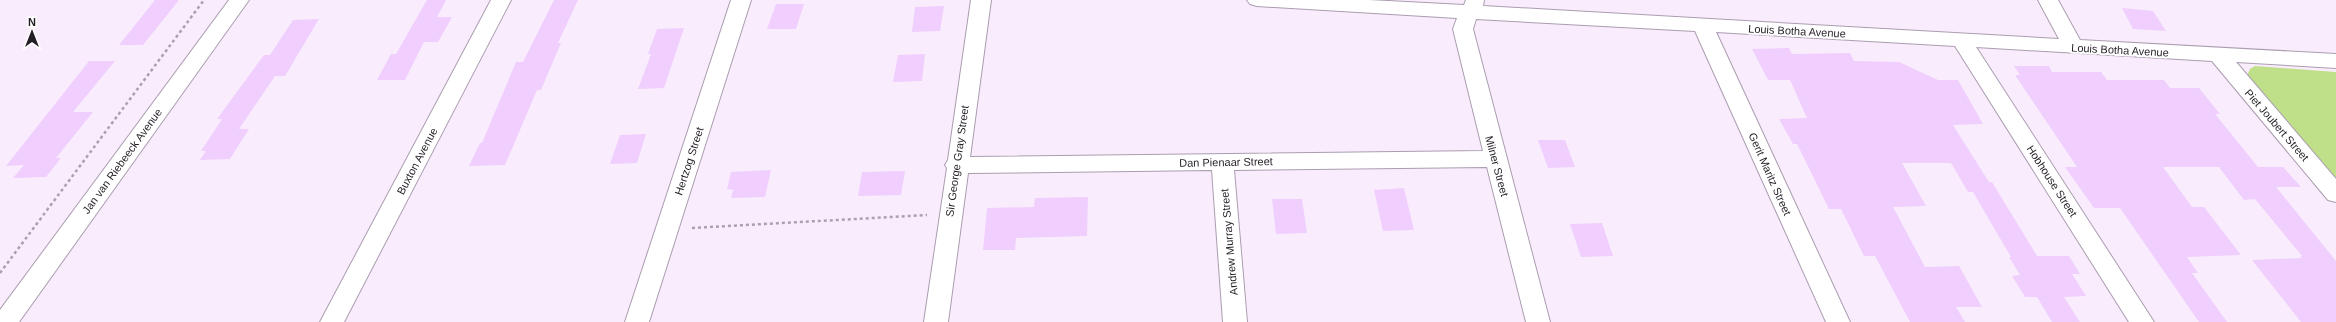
<svg xmlns="http://www.w3.org/2000/svg" width="2336" height="322" viewBox="0 0 2336 322" font-family="Arial,sans-serif">
  <style>
    .green { fill: #bfdf89 }
    .building { fill: #f0cefd }
    .lines { fill: none; stroke-linecap: round; stroke-linejoin: round }
    .street-casing { stroke: #aa9daf; stroke-width: 2 }
    .secondary-casing { stroke: #aa9daf; stroke-width: 2 }
    .path { stroke: #aba1ae; stroke-width: 2.5; stroke-dasharray: 3 3; stroke-linecap: butt }
    .street { fill: #fff; fill-rule: evenodd }
    .secondary { fill: #fff; fill-rule: evenodd }
    .labels { text-anchor: middle; stroke-width: 4; stroke-linejoin: round; paint-order: stroke }
    .street-label { font-size: 11px; fill: #241f26; stroke: #fff }
  </style>
  <rect width="100%" height="100%" fill="#f9edfd"/>
  <path class="green" d="M 2255,66 L 2336,72 L 2336,182 L 2247,76 L 2250,69 Z"/>
  <path class="building" d="M 155,0 L 179,0 L 143,45 L 119,45 Z
    M 427,0 L 446,0 L 437,17 L 452,17 L 438,42 L 424,42 L 405,80 L 377,80 L 391,54 L 396,54 Z
    M 554,0 L 578,0 L 558,43 L 561,43 L 541,90 L 537,90 L 505,165 L 469,166 L 480,143 L 482,143 L 516,62 L 523,62 Z
    M 776,4 L 804,4 L 796,29 L 767,29 Z
    M 944,6 L 940,31 L 912,32 L 915,7 Z
    M 2122,8 L 2153,11 L 2166,31 L 2133,29 Z
    M 319,19 L 285,76 L 275,76 L 239,129 L 249,129 L 230,159 L 200,160 L 206,151 L 201,151 L 222,119 L 217,119 L 264,55 L 270,55 L 293,20 Z
    M 684,28 L 664,88 L 638,89 L 651,54 L 648,54 L 657,29 Z
    M 1789,48 L 1792,54 L 1850,53 L 1854,61 L 1899,62 L 1938,80 L 1958,80 L 1983,124 L 1953,125 L 1989,182 L 1992,182 L 2037,256 L 2069,256 L 2080,274 L 2072,274 L 2086,296 L 2064,297 L 2080,322 L 2052,322 L 2037,297 L 2025,297 L 2012,276 L 2020,275 L 2009,257 L 2011,257 L 1973,192 L 1968,192 L 1951,163 L 1902,163 L 1926,206 L 1893,207 L 1925,267 L 1959,266 L 1982,307 L 1956,307 L 1965,322 L 1910,322 L 1875,256 L 1864,256 L 1841,209 L 1829,209 L 1797,144 L 1793,144 L 1779,119 L 1807,118 L 1790,80 L 1768,80 L 1752,49 Z
    M 925,54 L 922,81 L 893,82 L 898,55 Z
    M 89,61 L 115,61 L 73,112 L 93,112 L 56,158 L 61,158 L 46,177 L 13,178 L 24,165 L 6,166 Z
    M 2014,66 L 2049,66 L 2052,72 L 2101,72 L 2107,80 L 2164,80 L 2170,88 L 2199,88 L 2220,114 L 2215,114 L 2258,167 L 2283,167 L 2301,187 L 2276,187 L 2336,261 L 2336,322 L 2301,322 L 2252,260 L 2302,258 L 2300,256 L 2302,256 L 2255,199 L 2244,200 L 2219,167 L 2163,167 L 2192,207 L 2204,207 L 2241,255 L 2187,257 L 2198,273 L 2192,273 L 2227,322 L 2199,322 L 2120,208 L 2094,208 L 2065,167 L 2077,167 L 2015,75 L 2020,75 Z
    M 646,134 L 637,163 L 610,164 L 620,135 Z
    M 1538,140 L 1565,140 L 1575,167 L 1548,168 Z
    M 771,170 L 765,197 L 731,198 L 733,190 L 727,189 L 731,172 Z
    M 905,171 L 901,195 L 858,196 L 862,172 Z
    M 1404,188 L 1414,230 L 1383,231 L 1374,190 Z
    M 1088,197 L 1087,236 L 1016,238 L 1015,250 L 983,250 L 987,208 L 1034,207 L 1035,198 Z
    M 1272,199 L 1302,199 L 1307,233 L 1276,234 Z
    M 1602,223 L 1613,256 L 1581,257 L 1570,224 Z"/>
  <g class="lines">
    <g class="street-casing">
      <path id="street" d="M 491,0 L 511,0 L 344,322 L 320,322 Z
        M 731,0 L 751,0 L 649,322 L 625,322 Z
        M 971,0 L 991,0 L 970,157 L 1483,151 L 1453,29 L 1457,18 L 1257,6 L 1250,4 L 1247,0 L 1369,0 L 1464,5 L 1466,0 L 1484,0 L 1483,6 L 2059,39 L 2038,0 L 2058,0 L 2080,40 L 2336,54 L 2336,68 L 2236,62 L 2336,179 L 2336,202 L 2328,200 L 2212,61 L 1976,47 L 2154,322 L 2129,322 L 1955,46 L 1716,32 L 1850,322 L 1826,322 L 1695,31 L 1476,19 L 1473,29 L 1550,322 L 1526,322 L 1487,167 L 1234,170 L 1247,322 L 1223,322 L 1212,170 L 968,173 L 948,322 L 924,322 L 947,168 L 945,165 L 948,160 Z"/>
    </g>
    <g class="secondary-casing">
      <path id="secondary" d="M 229,0 L 249,0 L 19,322 L 0,322 L 0,310 Z"/>
    </g>
    <path class="path" d="M 692,228 L 927,215
      M 0,273 L 204,0"/>
    <use href="#street" class="street"/>
    <use href="#secondary" class="secondary"/>
  </g>
  <g class="labels">
    <g class="street-label">
      <text transform="translate(1797 31) rotate(3)" y="4">Louis Botha Avenue</text>
      <text transform="translate(2120 50) rotate(3)" y="4">Louis Botha Avenue</text>
      <text transform="translate(2277 125) rotate(49)" y="4">Piet Joubert Street</text>
      <text transform="translate(122 161) rotate(-54)" y="4">Jan van Riebeeck Avenue</text>
      <text transform="translate(417 161) rotate(-62)" y="4">Buxton Avenue</text>
      <text transform="translate(689 161) rotate(-72)" y="4">Hertzog Street</text>
      <text transform="translate(957 161) rotate(-82)" y="4">Sir George Gray Street</text>
      <text transform="translate(1226 162) rotate(-1)" y="4">Dan Pienaar Street</text>
      <text transform="translate(1497 166) rotate(75)" y="4">Milner Street</text>
      <text transform="translate(1770 174) rotate(66)" y="4">Gerit Maritz Street</text>
      <text transform="translate(2052 181) rotate(57)" y="4">Hobhouse Street</text>
      <text transform="translate(1229 242) rotate(-95)" y="4">Andrew Murray Street</text>
    </g>
  </g>
  <g transform="translate(32 32)" stroke="#ffffff" stroke-width="3" paint-order="stroke">
  <path d="M0-3L7 15L0 10L-7 15Z" fill="#241f26"/>
  <text y="-6" font-size="11" font-weight="bold" text-anchor="middle" fill="#241f26">N</text>
  </g>
</svg>
